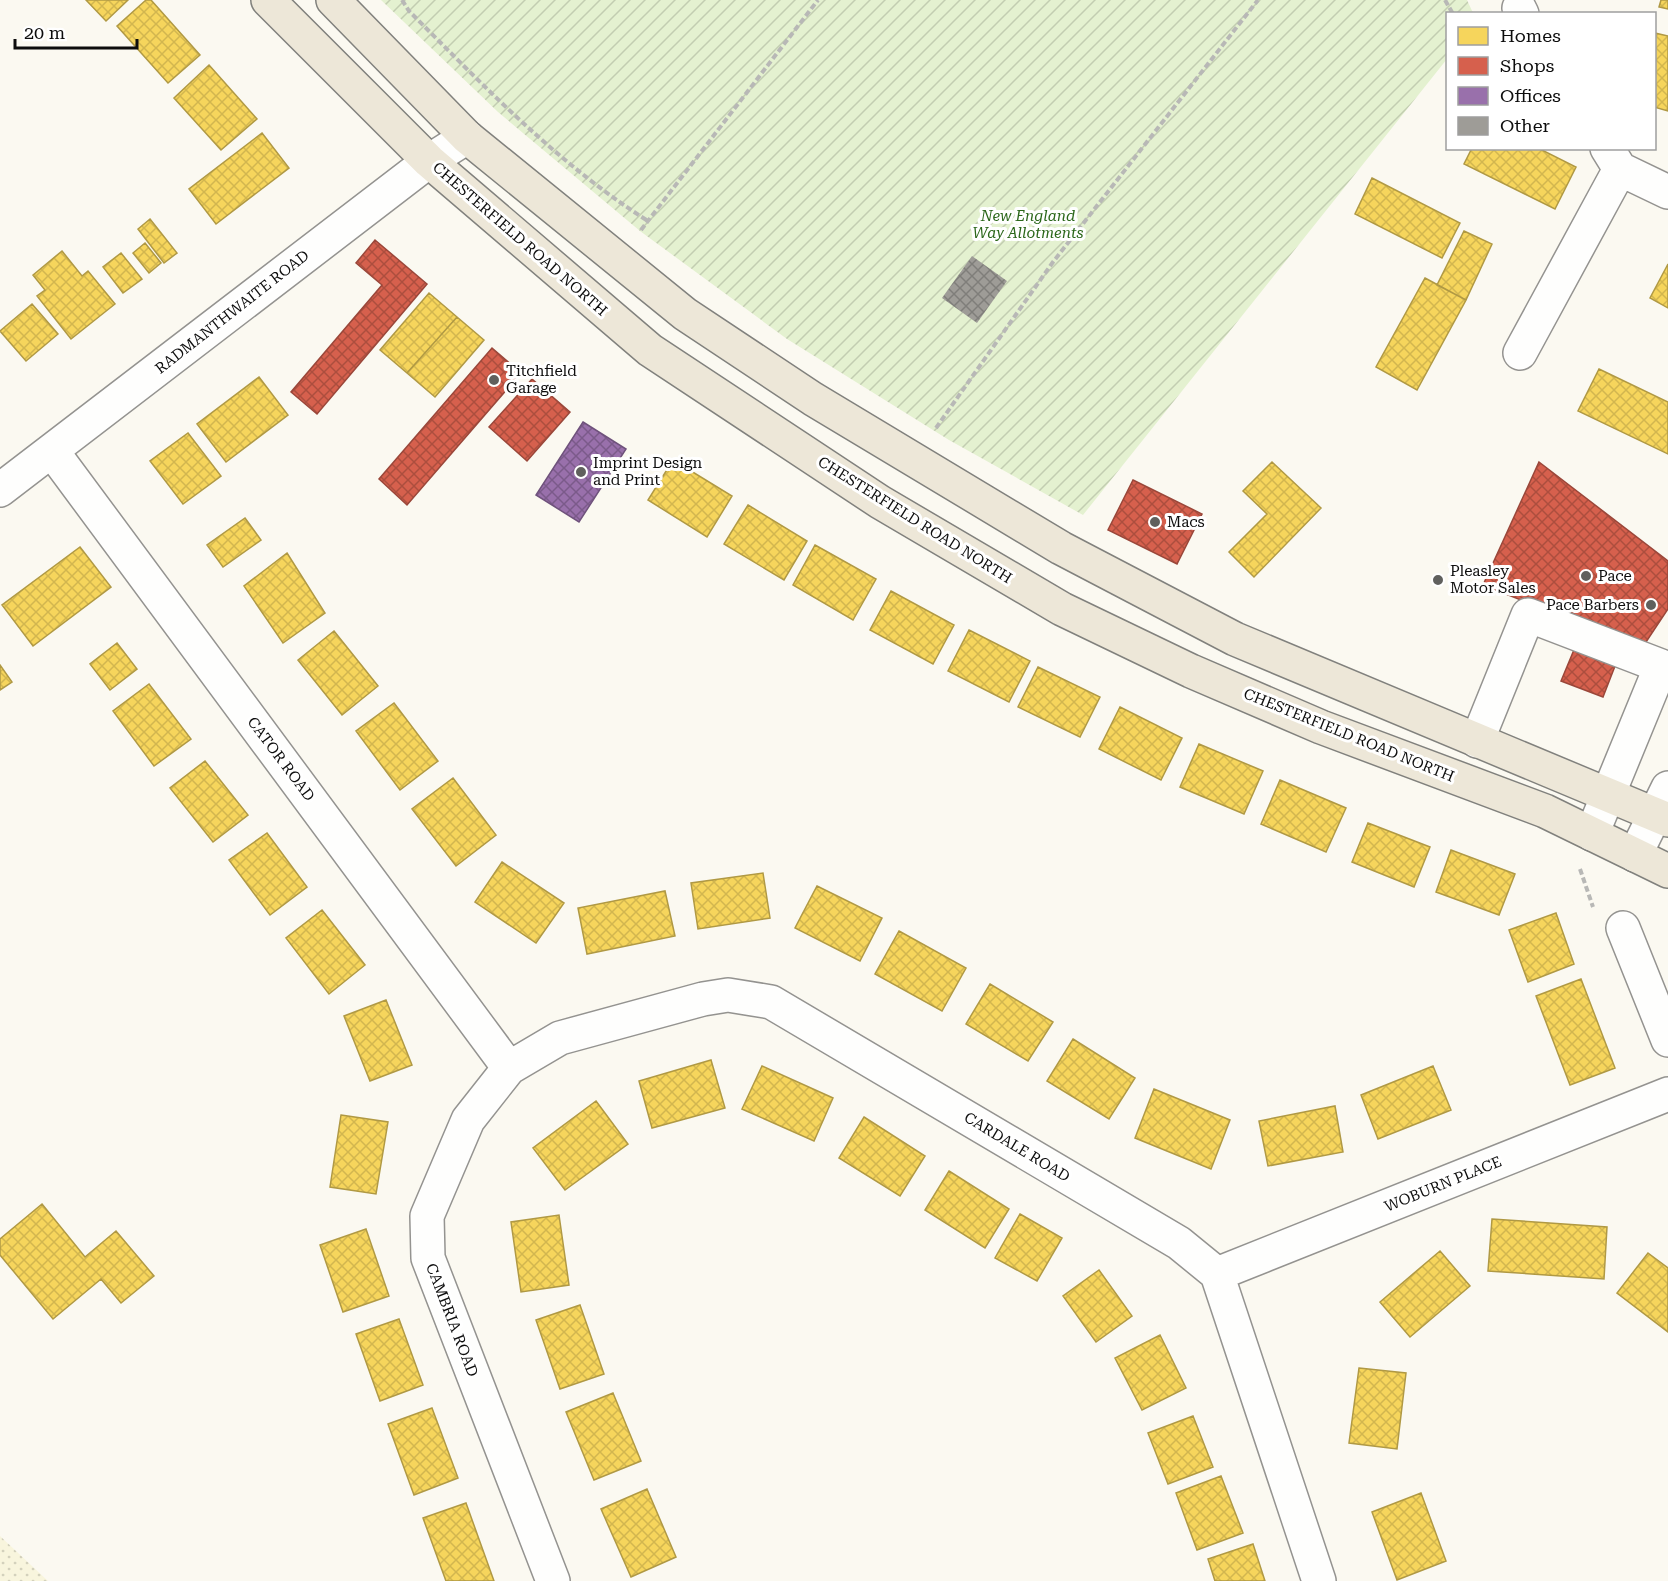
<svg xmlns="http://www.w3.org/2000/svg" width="1668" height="1581" viewBox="0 0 1668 1581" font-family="'Roboto Serif',serif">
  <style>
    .farmland { fill: url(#farmland-dots) }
    .garden { fill: url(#garden-furrows) }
    .homes { fill: url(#homes-cross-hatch); stroke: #b09944; stroke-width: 1.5 }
    .shops { fill: url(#shops-cross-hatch); stroke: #9a473a; stroke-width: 1.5 }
    .offices { fill: url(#offices-cross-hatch); stroke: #6f527c; stroke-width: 1.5 }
    .building { fill: url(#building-cross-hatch) }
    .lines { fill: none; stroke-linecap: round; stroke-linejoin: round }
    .minor-casing { stroke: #949390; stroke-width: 36 }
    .major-casing { stroke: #81817d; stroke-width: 36 }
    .path { stroke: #b8b8b6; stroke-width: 4; stroke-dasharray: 6 3; stroke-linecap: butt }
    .minor { stroke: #fefefd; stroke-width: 33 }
    .major { stroke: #ede7d8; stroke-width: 33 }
    .poi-dot { fill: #60605d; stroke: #fff; stroke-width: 2 }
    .labels { text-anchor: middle; stroke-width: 6; stroke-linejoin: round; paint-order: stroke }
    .park-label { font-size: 15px; font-style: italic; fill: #2b671a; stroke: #fff }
    .street-label { font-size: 15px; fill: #0d0d0d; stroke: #fff }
    .poi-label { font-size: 15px; fill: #0d0d0d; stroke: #fff; text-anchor: start }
  </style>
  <defs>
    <pattern id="farmland-dots" width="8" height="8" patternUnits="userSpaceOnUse" patternTransform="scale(1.5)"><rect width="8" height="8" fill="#f8f5dd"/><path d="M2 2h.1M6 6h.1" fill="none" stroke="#d3d1bc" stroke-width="1.8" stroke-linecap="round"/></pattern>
    <pattern id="garden-furrows" width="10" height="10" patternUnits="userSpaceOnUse" patternTransform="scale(1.5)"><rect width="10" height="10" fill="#e4f1d0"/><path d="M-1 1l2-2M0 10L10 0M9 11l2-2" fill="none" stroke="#c2cdb1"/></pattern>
    <pattern id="homes-cross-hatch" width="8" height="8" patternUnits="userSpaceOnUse" patternTransform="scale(1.5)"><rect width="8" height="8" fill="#f6d55c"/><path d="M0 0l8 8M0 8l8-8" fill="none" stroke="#d2b64f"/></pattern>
    <pattern id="shops-cross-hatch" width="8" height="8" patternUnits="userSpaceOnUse" patternTransform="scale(1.5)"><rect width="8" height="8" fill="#d6604d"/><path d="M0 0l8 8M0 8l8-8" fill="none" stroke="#ac4e3e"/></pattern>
    <pattern id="offices-cross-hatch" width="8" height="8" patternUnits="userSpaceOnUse" patternTransform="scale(1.5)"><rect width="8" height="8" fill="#9970ab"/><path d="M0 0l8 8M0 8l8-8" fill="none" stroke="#7b5a8a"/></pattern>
    <pattern id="building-cross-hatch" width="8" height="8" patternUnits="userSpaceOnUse" patternTransform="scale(1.5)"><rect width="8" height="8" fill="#9e9c97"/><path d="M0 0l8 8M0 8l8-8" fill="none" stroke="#7f7e7a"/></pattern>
  </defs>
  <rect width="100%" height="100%" fill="#fbf9f1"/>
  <path class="farmland" d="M 0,1536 L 48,1581 L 0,1581 Z"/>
  <path class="garden" d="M 381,0 L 1467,0 L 1473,13 L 1448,14 L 1447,59 L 1083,515 L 949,440 L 787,339 L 640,231 L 498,112 Z"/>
  <path class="homes" d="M 86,0 L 128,0 L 106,21 Z
    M 146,0 L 151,0 L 200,55 L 168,83 L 117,26 Z
    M 1661,0 L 1668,0 L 1668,9 L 1659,7 Z
    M 1655,33 L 1668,36 L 1668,111 L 1654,107 Z
    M 209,65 L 257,119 L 221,150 L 174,98 Z
    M 262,133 L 289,168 L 216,224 L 189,189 Z
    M 1472,148 L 1538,148 L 1576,167 L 1555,209 L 1464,164 Z
    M 1372,178 L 1460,223 L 1442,258 L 1355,214 Z
    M 150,219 L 177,253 L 164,263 L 138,229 Z
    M 1464,231 L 1492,244 L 1466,300 L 1437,285 Z
    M 145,243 L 161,263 L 149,273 L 133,253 Z
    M 62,251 L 82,276 L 88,271 L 115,304 L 71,339 L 37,296 L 45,290 L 33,275 Z
    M 121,253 L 142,279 L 123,293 L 103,267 Z
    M 1668,264 L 1668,308 L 1650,298 Z
    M 1425,278 L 1466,300 L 1417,390 L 1376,367 Z
    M 429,293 L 457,317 L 407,373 L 380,350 Z
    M 32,304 L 58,334 L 26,361 L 0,331 Z
    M 457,317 L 484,340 L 435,397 L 407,373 Z
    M 1599,369 L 1668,402 L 1668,454 L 1578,411 Z
    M 259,377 L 288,415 L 226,462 L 197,424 Z
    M 188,433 L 221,476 L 183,504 L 150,461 Z
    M 673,460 L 732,496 L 707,537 L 648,500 Z
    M 1272,462 L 1321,508 L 1254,577 L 1229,552 L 1267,514 L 1243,491 Z
    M 748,505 L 807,541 L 784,580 L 724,544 Z
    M 245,518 L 261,540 L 223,567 L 207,545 Z
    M 815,545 L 876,579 L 853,620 L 793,585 Z
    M 80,547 L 111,587 L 33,646 L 2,605 Z
    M 287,553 L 325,613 L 283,643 L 244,586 Z
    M 891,591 L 954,625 L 933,664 L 870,630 Z
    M 969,630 L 1030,661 L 1009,702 L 948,671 Z
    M 334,631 L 378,686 L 342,715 L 298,660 Z
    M 117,643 L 137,669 L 110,690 L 90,664 Z
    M 0,665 L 12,682 L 0,690 Z
    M 1038,667 L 1100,697 L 1080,737 L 1018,707 Z
    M 149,684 L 191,739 L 154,766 L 113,711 Z
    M 394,703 L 438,761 L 400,790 L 356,731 Z
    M 1120,707 L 1182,738 L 1161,780 L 1099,749 Z
    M 1199,744 L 1263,771 L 1244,814 L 1180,787 Z
    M 205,761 L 248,815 L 213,842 L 170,788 Z
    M 453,778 L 496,835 L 456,866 L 412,809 Z
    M 1280,780 L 1346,808 L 1326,852 L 1261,824 Z
    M 1368,823 L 1430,847 L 1414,887 L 1352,862 Z
    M 267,833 L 307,887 L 270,915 L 229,860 Z
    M 1451,850 L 1515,874 L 1499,915 L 1436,892 Z
    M 502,862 L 564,903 L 536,943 L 475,902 Z
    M 763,873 L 770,918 L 698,929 L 691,883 Z
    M 817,886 L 882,918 L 860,961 L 795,928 Z
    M 665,891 L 675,936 L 587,954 L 578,908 Z
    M 322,910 L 365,965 L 329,994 L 286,938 Z
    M 1556,913 L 1574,964 L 1528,982 L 1509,930 Z
    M 899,931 L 966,968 L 942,1011 L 875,974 Z
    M 1581,979 L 1615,1068 L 1570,1085 L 1536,996 Z
    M 990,984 L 1053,1022 L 1028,1061 L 966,1024 Z
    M 386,1000 L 412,1065 L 370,1081 L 344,1016 Z
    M 1073,1039 L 1135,1078 L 1109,1119 L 1047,1081 Z
    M 711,1060 L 725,1108 L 652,1128 L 639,1081 Z
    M 762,1066 L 833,1098 L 814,1141 L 742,1109 Z
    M 1433,1066 L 1451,1110 L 1378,1139 L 1361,1095 Z
    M 1154,1089 L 1230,1120 L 1211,1169 L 1135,1138 Z
    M 596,1101 L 628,1144 L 565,1190 L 533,1148 Z
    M 1335,1106 L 1343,1152 L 1268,1166 L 1259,1121 Z
    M 341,1115 L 388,1122 L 376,1194 L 330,1187 Z
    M 864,1117 L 925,1156 L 900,1196 L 839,1158 Z
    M 949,1171 L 1009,1209 L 985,1248 L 925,1210 Z
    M 42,1204 L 85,1257 L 116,1231 L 154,1276 L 121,1303 L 101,1279 L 53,1319 L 0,1255 L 0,1239 Z
    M 1020,1214 L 1062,1238 L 1037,1281 L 995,1258 Z
    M 559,1215 L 569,1285 L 521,1292 L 511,1222 Z
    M 1492,1219 L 1607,1227 L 1604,1279 L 1488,1271 Z
    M 366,1229 L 389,1296 L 343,1312 L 320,1245 Z
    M 1440,1251 L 1470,1286 L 1410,1337 L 1380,1302 Z
    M 1648,1253 L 1668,1268 L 1668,1332 L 1617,1293 Z
    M 1099,1270 L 1132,1316 L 1096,1342 L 1063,1296 Z
    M 580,1305 L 604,1374 L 560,1389 L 536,1320 Z
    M 399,1319 L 423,1385 L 380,1401 L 356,1334 Z
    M 1160,1335 L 1186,1388 L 1142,1410 L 1115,1358 Z
    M 1359,1368 L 1406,1373 L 1397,1449 L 1349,1443 Z
    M 613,1393 L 641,1461 L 594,1480 L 566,1412 Z
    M 432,1408 L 458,1478 L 414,1495 L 388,1424 Z
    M 1193,1416 L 1213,1467 L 1168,1484 L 1148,1433 Z
    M 1221,1476 L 1243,1533 L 1197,1550 L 1176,1493 Z
    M 647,1489 L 676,1557 L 631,1577 L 601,1509 Z
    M 1421,1493 L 1446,1561 L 1397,1580 L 1372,1512 Z
    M 466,1503 L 494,1581 L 446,1581 L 423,1518 Z
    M 1253,1544 L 1265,1581 L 1215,1581 L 1208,1559 Z"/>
  <path class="shops" d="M 375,240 L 427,284 L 317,414 L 291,392 L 382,285 L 356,263 Z
    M 492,348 L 521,373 L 407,505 L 379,479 Z
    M 532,379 L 570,412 L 527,461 L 489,427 Z
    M 1539,462 L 1668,561 L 1668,609 L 1642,648 L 1483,585 Z
    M 1133,480 L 1202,514 L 1177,564 L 1108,530 Z
    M 1576,645 L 1617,661 L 1603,697 L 1561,681 Z"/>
  <path class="offices" d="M 583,422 L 626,449 L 579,522 L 536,495 Z"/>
  <path class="building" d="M 972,256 L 1007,281 L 977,323 L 942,298 Z"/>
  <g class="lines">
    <g class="minor-casing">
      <path id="minor" d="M 1519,8 L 1522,14
        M 1607,148 L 1620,169 L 1668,192
        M 1520,353 L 1620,169
        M 52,451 L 509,1068
        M 0,490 L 429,161 L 467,137
        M 1477,741 L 1528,615 L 1661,666 L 1592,834
        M 1635,855 L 1668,788
        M 1623,928 L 1668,1040
        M 1217,1274 L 1668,1094
        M 553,1581 L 428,1258 L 427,1216 L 468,1120 L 509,1068 L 560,1038 L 703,999 L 728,995 L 771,1002 L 1179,1243 L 1217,1274 L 1319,1581"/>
    </g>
    <g class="major-casing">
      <path id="major" d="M 268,0 L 429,161 L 650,350 L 880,502 L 1062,609 L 1191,671 L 1321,727 L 1545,811 L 1668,871
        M 333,0 L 467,137 L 685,314 L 813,399 L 1061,548 L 1235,639 L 1668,820"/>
    </g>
    <path class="path" d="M 402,0 L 409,11 C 484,86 558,164 648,221
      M 1445,0 L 1453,14
      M 641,230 L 818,0
      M 936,428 L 1053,262 L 1258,0
      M 1580,869 L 1593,907"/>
    <use href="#minor" class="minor"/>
    <use href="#major" class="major"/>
  </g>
  <g class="poi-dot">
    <circle cx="494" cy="380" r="6"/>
    <circle cx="581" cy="472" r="6"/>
    <circle cx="1155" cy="522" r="6"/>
    <circle cx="1586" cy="576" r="6"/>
    <circle cx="1438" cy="580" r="6"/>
    <circle cx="1651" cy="605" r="6"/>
  </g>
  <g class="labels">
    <g class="park-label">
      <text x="1028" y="221">New England<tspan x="1028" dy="17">Way Allotments</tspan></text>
    </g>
    <g class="street-label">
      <text transform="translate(520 239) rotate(41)" y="5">CHESTERFIELD ROAD NORTH</text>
      <text transform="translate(232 312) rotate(-38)" y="5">RADMANTHWAITE ROAD</text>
      <text transform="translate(915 520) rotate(32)" y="5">CHESTERFIELD ROAD NORTH</text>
      <text transform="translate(1349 735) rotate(22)" y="5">CHESTERFIELD ROAD NORTH</text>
      <text transform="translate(281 759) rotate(53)" y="5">CATOR ROAD</text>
      <text transform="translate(1017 1147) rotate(31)" y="5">CARDALE ROAD</text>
      <text transform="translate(1443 1184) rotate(-22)" y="5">WOBURN PLACE</text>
      <text transform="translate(452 1320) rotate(69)" y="5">CAMBRIA ROAD</text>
    </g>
    <g class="poi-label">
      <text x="506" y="376">Titchfield<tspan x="506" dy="17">Garage</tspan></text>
      <text x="593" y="468">Imprint Design<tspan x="593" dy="17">and Print</tspan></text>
      <text x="1167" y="527">Macs</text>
      <text x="1450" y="576">Pleasley<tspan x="1450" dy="17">Motor Sales</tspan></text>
      <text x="1598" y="581">Pace</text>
      <text x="1639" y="610" text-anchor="end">Pace Barbers</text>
    </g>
  </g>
  <rect x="1446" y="12" width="210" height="138" fill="#ffffff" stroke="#9e9e9e" stroke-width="1.5"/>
  <rect x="1458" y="27" width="30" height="18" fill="#f6d55c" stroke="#9e9e9e" stroke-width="1.5"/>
  <text x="1500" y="42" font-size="18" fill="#0d0d0d">Homes</text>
  <rect x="1458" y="57" width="30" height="18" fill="#d6604d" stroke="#9e9e9e" stroke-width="1.5"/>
  <text x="1500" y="72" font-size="18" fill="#0d0d0d">Shops</text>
  <rect x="1458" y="87" width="30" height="18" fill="#9970ab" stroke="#9e9e9e" stroke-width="1.5"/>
  <text x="1500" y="102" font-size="18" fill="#0d0d0d">Offices</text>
  <rect x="1458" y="117" width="30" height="18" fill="#9e9c97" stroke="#9e9e9e" stroke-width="1.5"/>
  <text x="1500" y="132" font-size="18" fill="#0d0d0d">Other</text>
  <path d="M15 39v9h122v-9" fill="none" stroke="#0d0d0d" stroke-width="3"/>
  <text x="24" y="39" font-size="18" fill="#0d0d0d" stroke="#ffffff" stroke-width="4.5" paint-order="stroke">20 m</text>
</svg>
